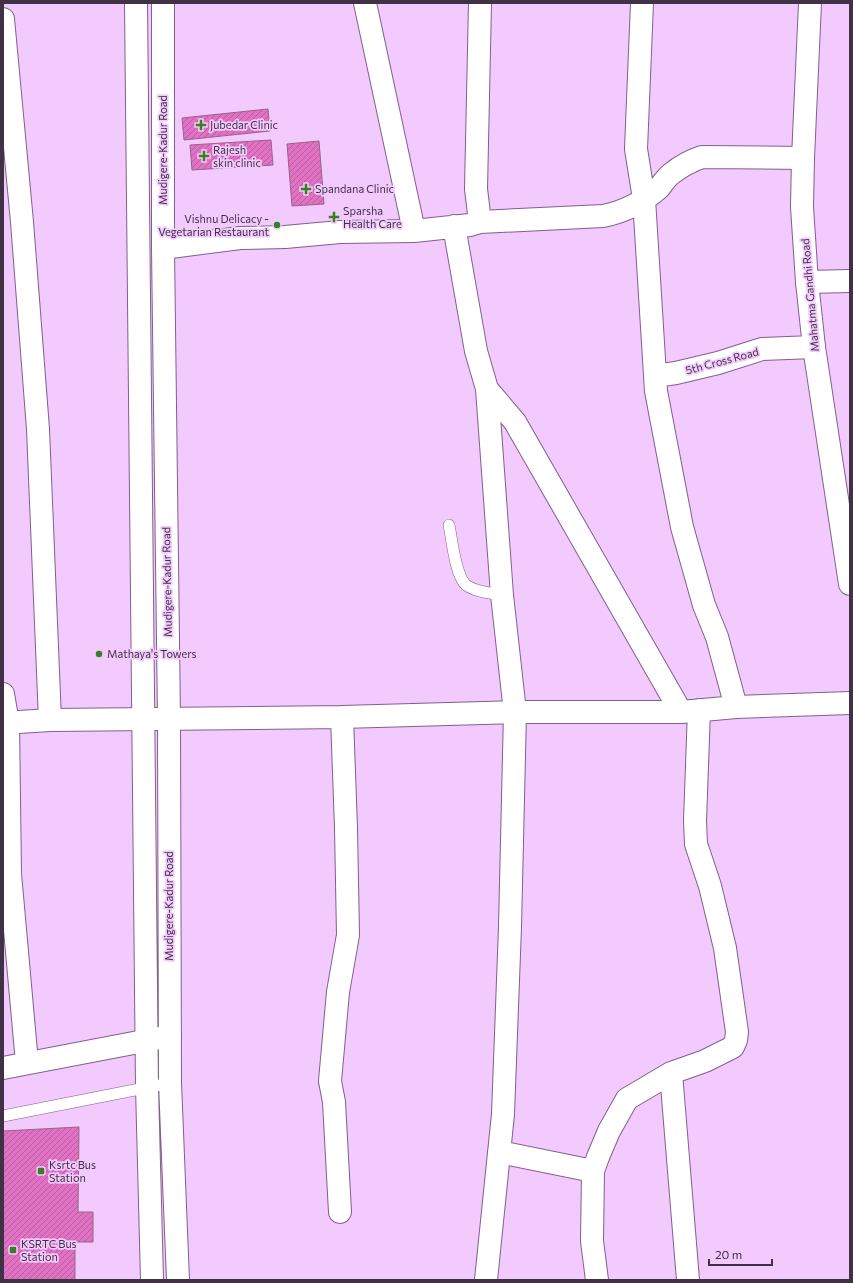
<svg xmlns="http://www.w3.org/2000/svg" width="853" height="1283" viewBox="0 0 853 1283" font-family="Commissioner,sans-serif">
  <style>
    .building { fill: url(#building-hatch); stroke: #966487 }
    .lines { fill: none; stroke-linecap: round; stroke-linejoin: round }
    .service-casing { stroke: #825f8d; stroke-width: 12 }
    .minor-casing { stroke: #825f8d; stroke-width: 24 }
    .primary-casing { stroke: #825f8d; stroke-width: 24 }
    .trunk-casing { stroke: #825f8d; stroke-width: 24 }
    .service { stroke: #fff; stroke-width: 11 }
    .minor { stroke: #fff; stroke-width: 22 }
    .primary { stroke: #fff; stroke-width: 22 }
    .trunk { stroke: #fff; stroke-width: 22 }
    .poi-dot { fill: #3c7f22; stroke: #f2cafd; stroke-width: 1.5 }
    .labels { text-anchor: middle; stroke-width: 3.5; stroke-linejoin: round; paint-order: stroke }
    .poi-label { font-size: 11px; fill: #403145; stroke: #f2cafd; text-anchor: start }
    .street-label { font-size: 11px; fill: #403145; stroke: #f2cafd }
  </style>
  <defs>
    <pattern id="building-hatch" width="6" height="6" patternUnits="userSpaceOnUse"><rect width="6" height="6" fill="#e172c3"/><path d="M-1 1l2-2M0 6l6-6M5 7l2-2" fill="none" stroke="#b85ea0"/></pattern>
  </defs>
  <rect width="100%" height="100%" fill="#f2cafd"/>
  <path class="building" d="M 268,109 L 270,131 L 184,140 L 182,118 Z
    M 271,140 L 273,165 L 192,170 L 190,145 Z
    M 319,141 L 324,204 L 292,206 L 287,144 Z
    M 79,1127 L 78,1212 L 93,1212 L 93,1242 L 75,1242 L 75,1280 L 3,1280 L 3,1131 Z"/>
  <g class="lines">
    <g class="service-casing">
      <path id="service" d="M 449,525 C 452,539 455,575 466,585 C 475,592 492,593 502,595
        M 3,1116 L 170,1083"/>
    </g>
    <g class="minor-casing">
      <path id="minor" d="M 365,3 L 414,231
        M 642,3 L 636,149 L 644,199 L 656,391 L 682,527 L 704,605 L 717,637 L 736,707
        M 3,19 L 22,222 L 38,429 L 50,720
        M 480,222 L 476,189 L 480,3
        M 454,226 L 476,351 L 487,389 L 502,595 L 515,712 L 510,927 L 503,1114 L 486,1280
        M 163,248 L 240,238 L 285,237 L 340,232 L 414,231 L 470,225 L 480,222 L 603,216 C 624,212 643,202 659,188 C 663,183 666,178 671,174 C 681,166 690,161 702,157 L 803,158
        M 807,282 L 850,281
        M 655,376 L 676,373 L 718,363 L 762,349 L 814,347
        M 487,389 L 515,422 L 681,712
        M 3,694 L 8,723 L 10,874 L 27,1063
        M 3,723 L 50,720 L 342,717 L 515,712 L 681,712 L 736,707 L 850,703
        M 3,1068 L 170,1036
        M 499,1152 L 593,1171
        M 340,1212 L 334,1102 L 330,1081 L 338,992 L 348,935 L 346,828 L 342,717
        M 597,1280 L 592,1241 L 593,1171 L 598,1157 L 609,1131 L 627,1099 L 671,1073
        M 688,1280 L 671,1073 L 705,1061 L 733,1047 L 736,1040 L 737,1032 L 725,948 L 710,886 L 696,844 L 695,821 L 699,710"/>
    </g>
    <g class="primary-casing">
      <path id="primary" d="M 810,3 L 803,158 L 802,207 L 807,282 L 814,347 L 850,584"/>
    </g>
    <g class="trunk-casing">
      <path id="trunk" d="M 136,3 L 147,1087 L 152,1280
        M 163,3 L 163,248 L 169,719 L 170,1083 L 178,1280"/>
    </g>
    <use href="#service" class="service"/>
    <use href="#minor" class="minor"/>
    <use href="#primary" class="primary"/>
    <use href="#trunk" class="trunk"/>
  </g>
  <g class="poi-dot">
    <path d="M199 119h4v4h4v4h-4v4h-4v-4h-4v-4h4z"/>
    <path d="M202 150h4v4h4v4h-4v4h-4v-4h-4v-4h4z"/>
    <path d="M304 183h4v4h4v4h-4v4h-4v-4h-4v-4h4z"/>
    <path d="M332 211h4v4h4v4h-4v4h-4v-4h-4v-4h4z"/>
    <circle cx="277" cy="225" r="4"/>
    <circle cx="99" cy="654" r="4"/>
    <rect x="37" y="1167" width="8" height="8" rx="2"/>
    <rect x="9" y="1246" width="8" height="8" rx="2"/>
  </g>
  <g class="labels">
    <g class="poi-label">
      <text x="210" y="129">Jubedar Clinic</text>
      <text x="213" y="154">Rajesh<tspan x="213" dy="13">skin clinic</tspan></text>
      <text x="315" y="193">Spandana Clinic</text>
      <text x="343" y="215">Sparsha<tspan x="343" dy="13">Health Care</tspan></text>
      <text x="269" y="223" text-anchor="end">Vishnu Delicacy -<tspan x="269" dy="13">Vegetarian Restaurant</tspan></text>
      <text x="107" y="658">Mathaya's Towers</text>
      <text x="49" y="1169">Ksrtc Bus<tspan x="49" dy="13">Station</tspan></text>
      <text x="21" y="1248">KSRTC Bus<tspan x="21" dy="13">Station</tspan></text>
    </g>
    <g class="street-label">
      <text transform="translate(163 150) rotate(-90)" y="4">Mudigere-Kadur Road</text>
      <text transform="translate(810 295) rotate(-95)" y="4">Mahatma Gandhi Road</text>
      <text transform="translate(722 361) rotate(-15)" y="4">5th Cross Road</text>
      <text transform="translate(167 582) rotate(-91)" y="4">Mudigere-Kadur Road</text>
      <text transform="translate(169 906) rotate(-90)" y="4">Mudigere-Kadur Road</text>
    </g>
  </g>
  <rect width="853" height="1283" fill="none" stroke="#403145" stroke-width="8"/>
  <path d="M709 1259v6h63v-6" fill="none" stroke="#403145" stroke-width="2"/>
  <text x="715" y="1259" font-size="12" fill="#403145" stroke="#f2cafd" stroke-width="3" paint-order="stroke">20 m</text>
</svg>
